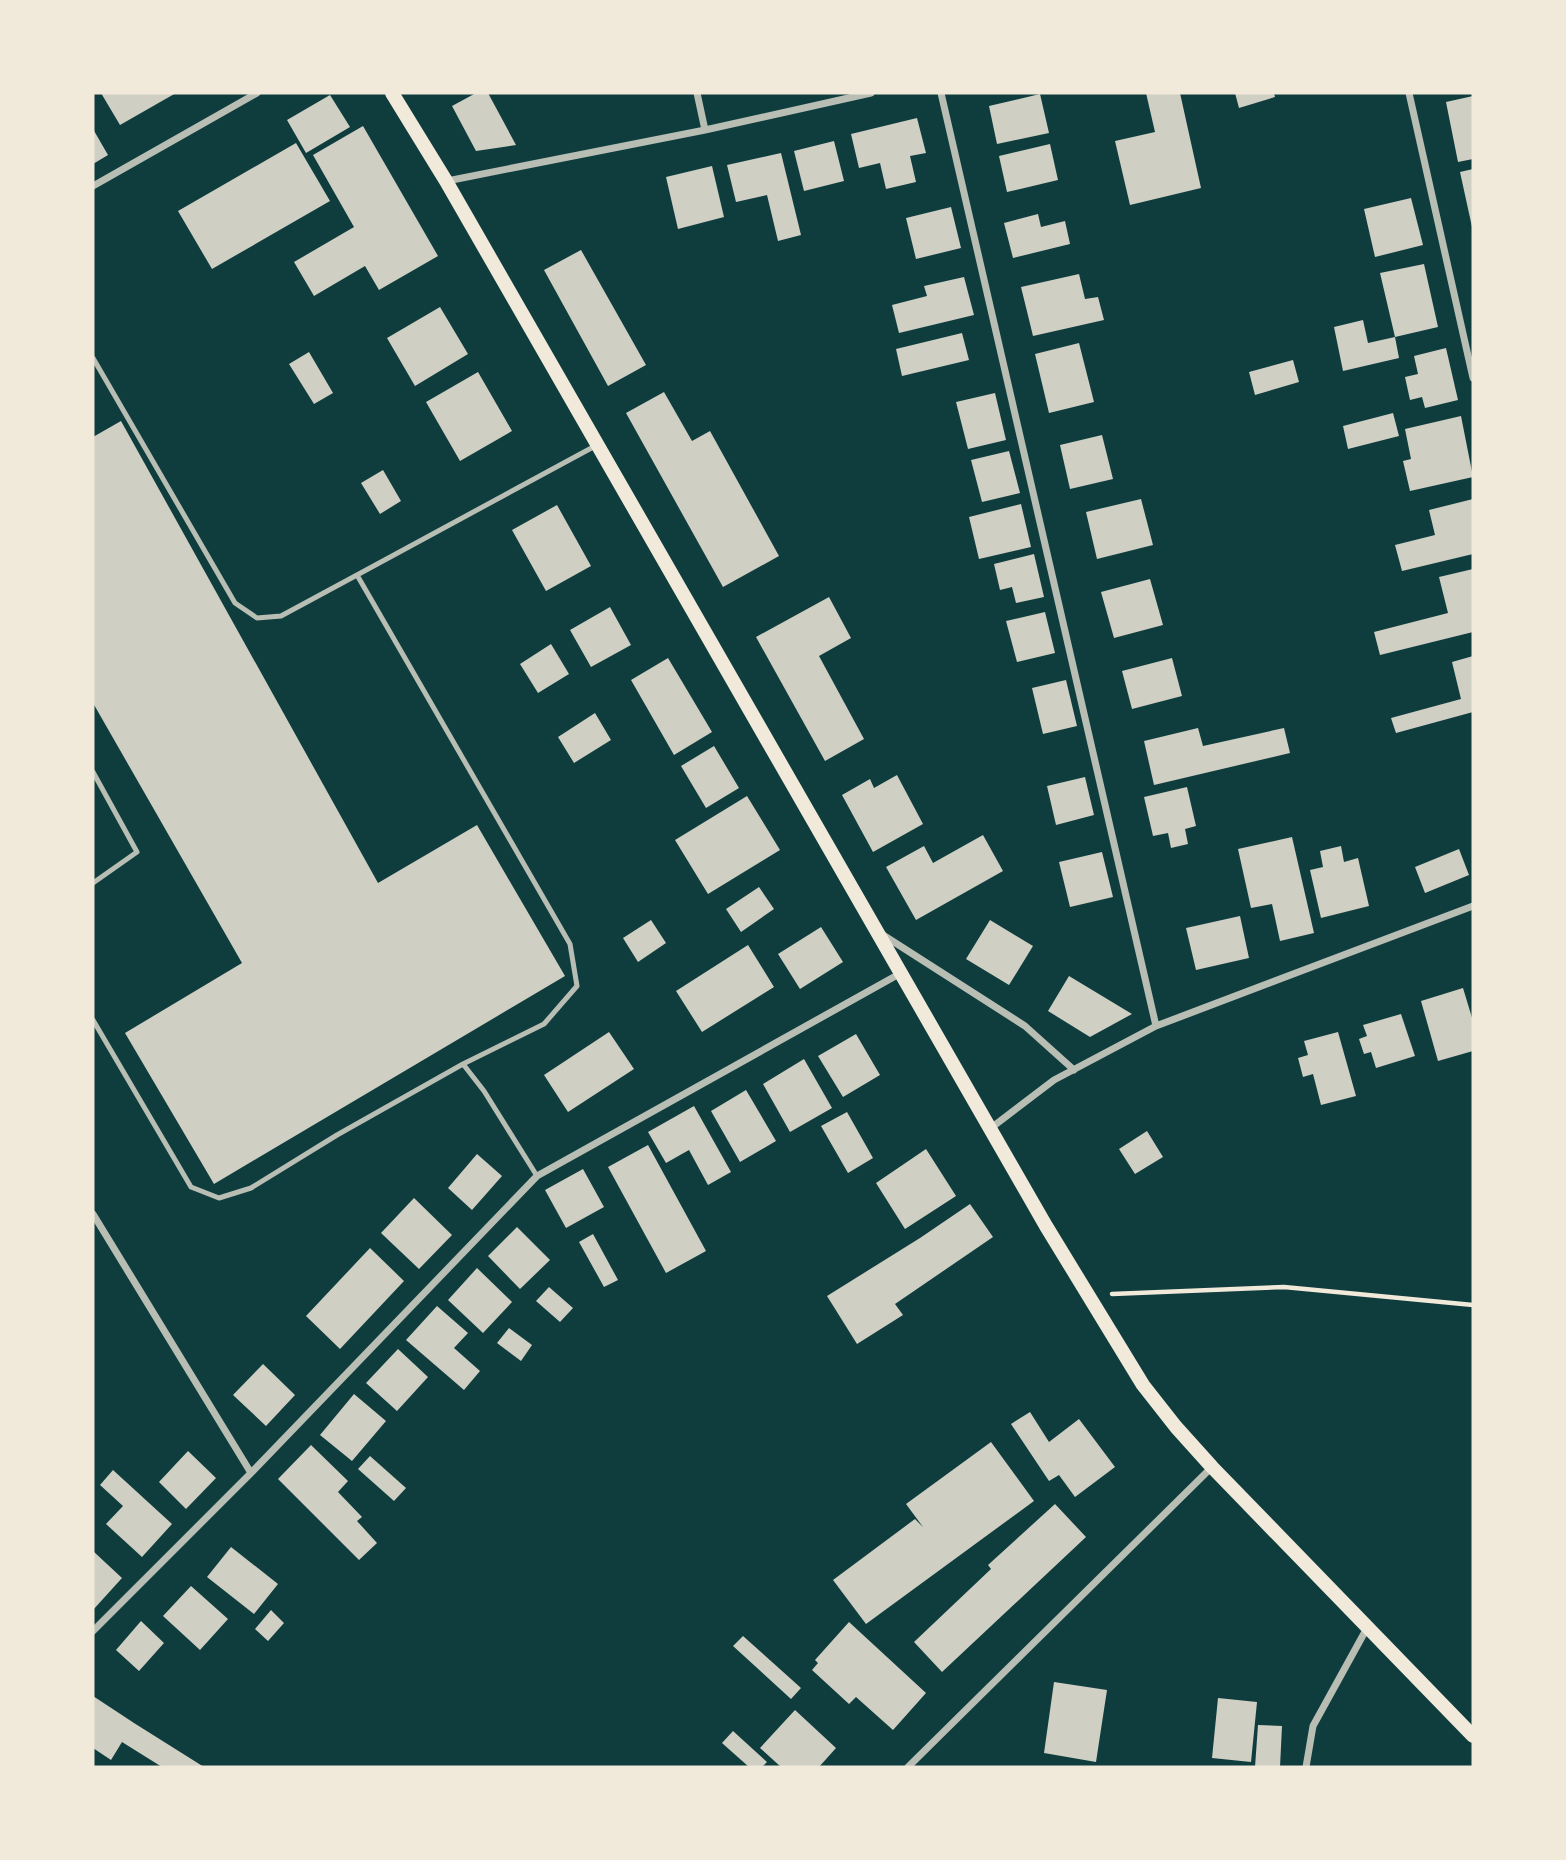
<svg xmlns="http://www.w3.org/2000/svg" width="1566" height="1860" viewBox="0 0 1566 1860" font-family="Lora,serif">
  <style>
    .building { fill: #cfcfc3 }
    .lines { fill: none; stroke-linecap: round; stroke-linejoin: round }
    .path { stroke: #f1e9da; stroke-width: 4.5 }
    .service { stroke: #b8beb3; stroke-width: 5 }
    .minor { stroke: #b8beb3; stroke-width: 7 }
    .secondary { stroke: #f1e9da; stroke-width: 14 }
  </style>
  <rect width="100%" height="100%" fill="#0f3d3e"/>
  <path class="building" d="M 101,93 L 176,93 L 120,125 Z
    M 476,93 L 488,93 L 516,145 L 476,151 L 452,106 Z
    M 1146,93 L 1180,93 L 1201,188 L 1130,205 L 1115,141 L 1155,132 Z
    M 1235,93 L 1274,93 L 1275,97 L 1239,108 Z
    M 1040,94 L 1049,133 L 997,144 L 989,106 Z
    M 330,95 L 350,127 L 306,153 L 287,120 Z
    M 1473,96 L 1473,159 L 1458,162 L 1446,102 Z
    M 917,118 L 926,153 L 910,156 L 916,182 L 886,189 L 880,163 L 859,168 L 851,134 Z
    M 363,126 L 438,256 L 379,290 L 365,266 L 314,296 L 294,262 L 354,227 L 313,155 Z
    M 93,129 L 108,155 L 93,164 Z
    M 834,141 L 844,181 L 804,191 L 794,151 Z
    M 296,143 L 330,201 L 212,269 L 178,211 Z
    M 1050,144 L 1058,180 L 1007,192 L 999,156 Z
    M 781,153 L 801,235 L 778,241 L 767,195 L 736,202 L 727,165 Z
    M 712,166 L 724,217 L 678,229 L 666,177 Z
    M 1473,169 L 1473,227 L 1472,227 L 1460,172 Z
    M 1411,198 L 1423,245 L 1375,257 L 1364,209 Z
    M 951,207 L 961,248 L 916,259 L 906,218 Z
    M 1038,214 L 1041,227 L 1065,221 L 1070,244 L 1013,258 L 1004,223 Z
    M 581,250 L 646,365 L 608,386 L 544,270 Z
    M 1424,264 L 1438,327 L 1395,337 L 1399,358 L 1343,371 L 1334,327 L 1363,320 L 1368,343 L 1395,337 L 1380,273 Z
    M 1079,274 L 1085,299 L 1098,297 L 1104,320 L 1033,336 L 1021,287 Z
    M 964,277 L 974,315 L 899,333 L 892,305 L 927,296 L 924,286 Z
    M 440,307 L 468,354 L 415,386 L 387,338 Z
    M 962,333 L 969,360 L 902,376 L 896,349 Z
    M 1079,343 L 1094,402 L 1049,413 L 1035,354 Z
    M 1446,348 L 1458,400 L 1425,408 L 1422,397 L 1410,400 L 1405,377 L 1418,374 L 1414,356 Z
    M 309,352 L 333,393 L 314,404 L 289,364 Z
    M 1293,360 L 1299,382 L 1255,395 L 1249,372 Z
    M 478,372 L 512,431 L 460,461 L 426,402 Z
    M 664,392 L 692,441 L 710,431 L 779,556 L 723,587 L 626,413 Z
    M 995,393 L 1006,440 L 968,449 L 956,402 Z
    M 1393,413 L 1399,436 L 1348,449 L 1343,426 Z
    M 1461,416 L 1473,477 L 1410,491 L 1403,461 L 1411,459 L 1405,429 Z
    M 121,421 L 378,883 L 477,825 L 565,976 L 214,1184 L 125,1033 L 242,963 L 93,703 L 93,437 Z
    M 1102,435 L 1113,479 L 1070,489 L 1060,445 Z
    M 1009,451 L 1020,493 L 982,502 L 971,460 Z
    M 383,470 L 401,501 L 380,514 L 361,483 Z
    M 1141,499 L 1153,545 L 1097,559 L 1086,512 Z
    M 1473,499 L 1473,554 L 1402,571 L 1395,545 L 1435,535 L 1429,510 Z
    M 1021,504 L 1031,547 L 979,559 L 969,517 Z
    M 557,505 L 591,566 L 546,591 L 512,530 Z
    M 1034,554 L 1044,597 L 1016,603 L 1012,587 L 1000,590 L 994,564 Z
    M 1473,569 L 1473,632 L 1380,655 L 1374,632 L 1448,613 L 1439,577 Z
    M 1150,579 L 1163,625 L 1114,638 L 1101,592 Z
    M 829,597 L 851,638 L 819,656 L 864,739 L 825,761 L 756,637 Z
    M 610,607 L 631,645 L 591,667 L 570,630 Z
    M 1045,612 L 1055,653 L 1017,662 L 1006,621 Z
    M 551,644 L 569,674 L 538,693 L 520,664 Z
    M 1473,656 L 1473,712 L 1396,733 L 1391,718 L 1461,699 L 1452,662 Z
    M 668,658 L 712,732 L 674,755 L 631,680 Z
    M 1172,658 L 1182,696 L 1132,709 L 1122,671 Z
    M 1066,680 L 1077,726 L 1043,734 L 1032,688 Z
    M 595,713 L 611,740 L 574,763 L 558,737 Z
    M 1198,728 L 1203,746 L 1284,728 L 1290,753 L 1154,785 L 1144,741 Z
    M 714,746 L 739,788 L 706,808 L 681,766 Z
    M 897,775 L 923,824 L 873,852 L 842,795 L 870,779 L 874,788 Z
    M 1085,777 L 1094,815 L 1056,825 L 1047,786 Z
    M 1187,787 L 1196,826 L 1185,829 L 1188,844 L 1171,848 L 1168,833 L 1153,836 L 1144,797 Z
    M 747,796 L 780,850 L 708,894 L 675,840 Z
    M 983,835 L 1003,871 L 916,920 L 886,867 L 924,846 L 933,863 Z
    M 1292,837 L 1314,933 L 1280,941 L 1272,904 L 1251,908 L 1238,849 Z
    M 1341,846 L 1344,862 L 1358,858 L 1369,906 L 1321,918 L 1310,870 L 1323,867 L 1320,851 Z
    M 1459,849 L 1469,875 L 1425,893 L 1415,867 Z
    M 1102,852 L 1113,897 L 1070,907 L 1059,862 Z
    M 759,887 L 774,909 L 741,932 L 726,909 Z
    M 1240,916 L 1249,958 L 1196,970 L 1186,928 Z
    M 651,920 L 666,943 L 638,962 L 623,938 Z
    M 990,920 L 1033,946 L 1009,985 L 966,959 Z
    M 821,927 L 843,962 L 800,989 L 778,954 Z
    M 748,945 L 774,987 L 702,1032 L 676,991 Z
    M 1069,976 L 1132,1014 L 1090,1037 L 1048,1011 Z
    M 1463,988 L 1473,1021 L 1473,1051 L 1438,1061 L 1421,1001 Z
    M 1401,1014 L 1415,1056 L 1376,1068 L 1371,1052 L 1364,1054 L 1359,1039 L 1367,1036 L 1363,1025 Z
    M 609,1032 L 634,1069 L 568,1112 L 544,1075 Z
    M 1338,1032 L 1356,1096 L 1321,1105 L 1313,1074 L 1303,1077 L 1298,1058 L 1308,1055 L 1304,1041 Z
    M 856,1034 L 880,1075 L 843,1097 L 818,1056 Z
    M 804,1059 L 832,1108 L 790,1132 L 763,1084 Z
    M 746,1090 L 776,1141 L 740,1162 L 711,1111 Z
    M 694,1106 L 731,1172 L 708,1185 L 689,1150 L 666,1163 L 648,1132 Z
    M 847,1112 L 873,1158 L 848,1173 L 821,1126 Z
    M 1147,1131 L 1163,1157 L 1135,1174 L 1119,1149 Z
    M 648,1145 L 706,1251 L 666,1273 L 608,1167 Z
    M 926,1149 L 956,1196 L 905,1229 L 876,1183 Z
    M 477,1154 L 502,1176 L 472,1210 L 448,1188 Z
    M 583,1169 L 604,1207 L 566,1228 L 545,1190 Z
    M 414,1198 L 452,1235 L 419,1269 L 381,1233 Z
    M 970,1204 L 993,1237 L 895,1304 L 903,1315 L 857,1344 L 827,1296 L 920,1238 Z
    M 517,1227 L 550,1260 L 520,1289 L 488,1256 Z
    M 593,1234 L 618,1280 L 604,1287 L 579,1242 Z
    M 370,1248 L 404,1281 L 340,1349 L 306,1316 Z
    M 477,1268 L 512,1302 L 483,1333 L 448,1300 Z
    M 549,1287 L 573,1308 L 560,1322 L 536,1301 Z
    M 437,1306 L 468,1333 L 454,1348 L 480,1371 L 464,1390 L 406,1340 Z
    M 509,1328 L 532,1345 L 521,1361 L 497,1343 Z
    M 398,1349 L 428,1377 L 397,1411 L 366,1383 Z
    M 263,1364 L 295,1395 L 266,1426 L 233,1395 Z
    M 354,1394 L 386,1421 L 352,1461 L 320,1435 Z
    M 1030,1412 L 1049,1442 L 1079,1419 L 1115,1467 L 1075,1497 L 1059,1475 L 1049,1481 L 1011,1424 Z
    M 991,1442 L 1034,1501 L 866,1624 L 833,1580 L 915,1519 L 923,1527 L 906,1504 Z
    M 311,1445 L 348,1481 L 338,1492 L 362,1517 L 357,1521 L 377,1543 L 359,1560 L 278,1479 Z
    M 188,1451 L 216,1478 L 186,1509 L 159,1482 Z
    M 370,1456 L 406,1488 L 394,1501 L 358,1469 Z
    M 113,1470 L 172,1524 L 142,1557 L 106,1524 L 123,1506 L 100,1485 Z
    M 1055,1504 L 1086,1537 L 942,1672 L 914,1642 L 991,1569 L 988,1565 Z
    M 231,1547 L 278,1584 L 254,1614 L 207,1577 Z
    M 93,1551 L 122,1578 L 93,1610 Z
    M 191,1586 L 228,1619 L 200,1650 L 163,1616 Z
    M 271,1610 L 284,1623 L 268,1641 L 255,1629 Z
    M 141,1621 L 164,1643 L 139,1671 L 116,1650 Z
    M 849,1622 L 926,1693 L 893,1730 L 856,1697 L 849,1704 L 812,1670 L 818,1663 L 815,1660 Z
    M 743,1636 L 801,1688 L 791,1699 L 733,1646 Z
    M 1054,1682 L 1107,1690 L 1096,1762 L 1044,1753 Z
    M 93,1696 L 134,1723 L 204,1767 L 162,1767 L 122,1742 L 111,1760 L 93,1748 Z
    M 1218,1698 L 1257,1702 L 1251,1762 L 1212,1758 Z
    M 795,1710 L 836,1748 L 819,1767 L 781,1767 L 760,1748 Z
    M 1258,1725 L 1282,1726 L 1280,1767 L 1255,1767 Z
    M 733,1731 L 767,1762 L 762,1767 L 749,1767 L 722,1743 Z"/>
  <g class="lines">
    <path class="path" d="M 1112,1294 L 1284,1287 L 1473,1305"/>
    <path class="service" d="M 93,358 L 235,603 L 257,618 L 281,616 L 357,575
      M 93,772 L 137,852 L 93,883
      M 93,1020 L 191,1187 L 219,1198 L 251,1188 L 337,1135 L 463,1064
      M 537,1176 L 484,1091 L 463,1064 L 544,1024 L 577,986 L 570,944 L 357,575 L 597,445"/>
    <path class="minor" d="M 697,93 L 705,130
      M 941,93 L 1156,1026
      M 1409,93 L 1473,378
      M 447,181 L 705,130 L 871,93
      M 93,186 L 257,93
      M 883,935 L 1025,1026 L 1074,1070
      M 991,1128 L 1054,1080 L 1156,1026 L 1473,906
      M 93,1214 L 251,1473
      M 93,1631 L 251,1473 L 537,1176 L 901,973
      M 908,1767 L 1212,1467
      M 1306,1767 L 1313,1726 L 1367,1628"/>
    <path class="secondary" d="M 392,93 L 446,181 L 1046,1226 L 1143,1385 L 1176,1427 L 1212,1467 L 1473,1736"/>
  </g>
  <rect width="1566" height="1860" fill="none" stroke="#f1e9da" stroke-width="189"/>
</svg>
